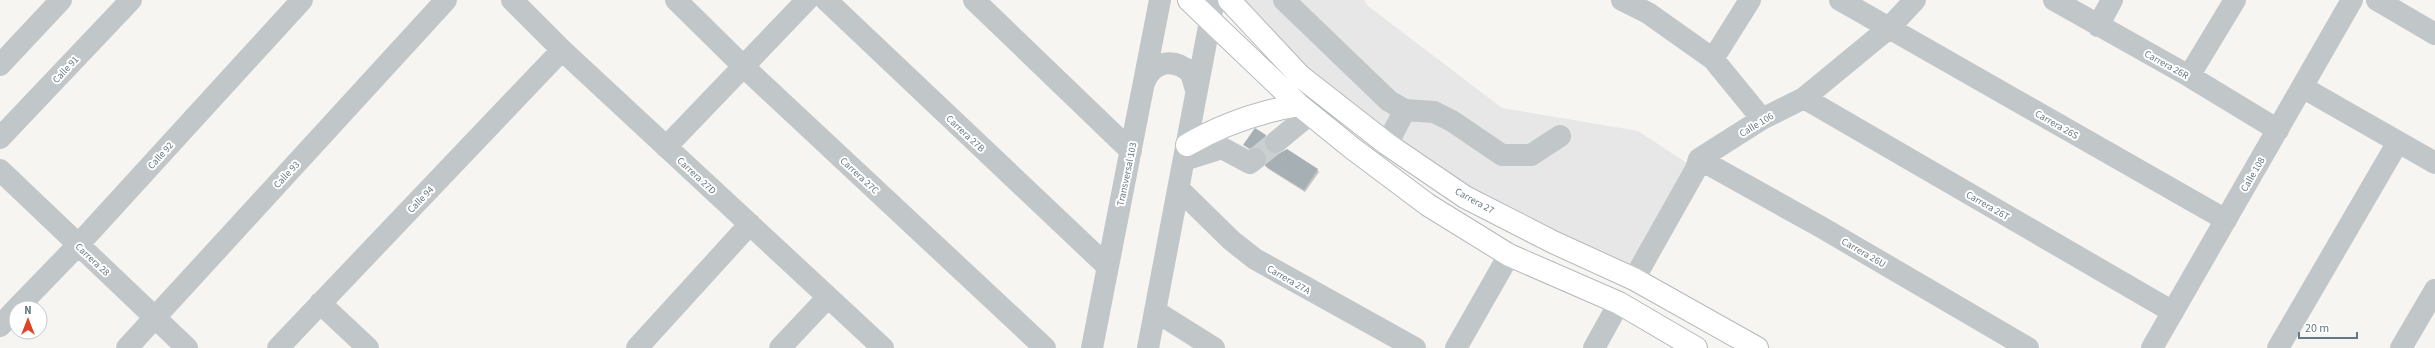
<svg xmlns="http://www.w3.org/2000/svg" width="2435" height="348" viewBox="0 0 2435 348" font-family="'Source Sans 3',sans-serif">
  <style>
    .built { fill: #e6e7e6 }
    .shadow { fill: #0003 }
    .building { fill: #a5afb4 }
    .lines { fill: none; stroke-linecap: round; stroke-linejoin: round }
    .minor-tunnel { stroke: #cad0d1; stroke-width: 22; stroke-dasharray: 22 11; stroke-linecap: butt }
    .major-casing { stroke: #b4b9bc; stroke-width: 24 }
    .minor { stroke: #c1c6c8; stroke-width: 22 }
    .major { stroke: #fff; stroke-width: 22 }
    .labels { text-anchor: middle; stroke-width: 4; stroke-linejoin: round; paint-order: stroke }
    .street-label { font-size: 10px; fill: #657883; stroke: #fff }
  </style>
  <rect width="100%" height="100%" fill="#f6f5f2"/>
  <path class="built" d="M 1229,0 L 1364,0 L 1368,6 L 1502,108 L 1638,131 L 1696,169 L 1634,279 L 1387,144 Z"/>
  <path class="shadow" d="M 1265,136 L 1265,147 L 1271,154 L 1317,169 L 1319,172 L 1305,192 L 1267,168 L 1266,153 L 1261,149 L 1251,151 L 1244,145 Z"/>
  <path class="building" d="M 1255,128 L 1266,135 L 1264,144 L 1271,154 L 1278,154 L 1287,149 L 1318,169 L 1304,190 L 1265,166 L 1267,158 L 1264,151 L 1259,147 L 1249,148 L 1243,145 Z"/>
  <g class="lines">
    <path class="minor-tunnel" d="M 1255,159 L 1276,142"/>
    <g class="major-casing">
      <path id="major" d="M 1189,0 L 1299,105 L 1352,148 L 1428,205 L 1509,255 L 1619,303 L 1696,348
        M 1229,0 L 1300,76 L 1387,144 L 1465,197 L 1553,242 L 1634,279 L 1757,348
        M 1187,145 C 1223,124 1258,112 1299,105"/>
    </g>
    <path class="minor" d="M 512,0 L 562,50 L 883,348
      M 676,0 L 743,66 L 1045,348
      M 826,0 L 1107,266
      M 974,0 L 1131,151
      M 1284,0 L 1389,101 L 1405,110 L 1387,144
      M 1622,0 L 1648,13 L 1713,59 L 1762,119
      M 1840,0 L 2226,220
      M 2054,0 L 2189,76 L 2278,130
      M 2377,0 L 2435,34
      M 2098,26 L 2112,0
      M 1713,59 L 1750,0
      M 0,65 L 61,0
      M 2189,76 L 2235,0
      M 1144,83 C 1152,61 1174,57 1191,73 L 1196,90
      M 2302,87 L 2435,163
      M 1804,98 L 2173,312
      M 1405,110 L 1434,112 L 1452,121 L 1502,155 L 1531,155 L 1560,136
      M 0,138 L 131,0
      M 1276,142 L 1310,114
      M 666,147 L 807,0
      M 1699,159 L 1821,227 L 2028,348
      M 1184,160 L 1222,148 L 1250,163 L 1255,159
      M 0,170 L 187,348
      M 1179,189 L 1231,240 L 1255,259 L 1415,348
      M 1634,279 L 1696,169 L 1699,159 L 1762,119 L 1804,98 L 1889,28 L 1915,0
      M 320,303 L 368,348
      M 17,308 L 78,245 L 302,0
      M 1155,311 L 1214,348
      M 0,326 L 16,309
      M 127,348 L 446,0
      M 278,348 L 562,50
      M 637,348 L 750,224
      M 780,348 L 828,297
      M 1092,348 L 1160,0
      M 1148,348 L 1214,0
      M 1456,348 L 1509,255
      M 1594,348 L 1619,303
      M 2152,348 L 2352,0
      M 2278,348 L 2398,142
      M 2401,348 L 2435,290"/>
    <use href="#major" class="major"/>
  </g>
  <g class="labels">
    <g class="street-label">
      <text transform="translate(2167 64) rotate(29)" y="4">Carrera 26R</text>
      <text transform="translate(65 69) rotate(-47)" y="4">Calle 91</text>
      <text transform="translate(1756 124) rotate(-31)" y="4">Calle 106</text>
      <text transform="translate(2057 124) rotate(30)" y="4">Carrera 26S</text>
      <text transform="translate(966 133) rotate(43)" y="4">Carrera 27B</text>
      <text transform="translate(160 155) rotate(-48)" y="4">Calle 92</text>
      <text transform="translate(286 174) rotate(-47)" y="4">Calle 93</text>
      <text transform="translate(1126 174) rotate(-78)" y="4">Transversal 103</text>
      <text transform="translate(2252 174) rotate(-60)" y="4">Calle 108</text>
      <text transform="translate(697 175) rotate(43)" y="4">Carrera 27D</text>
      <text transform="translate(860 175) rotate(43)" y="4">Carrera 27C</text>
      <text transform="translate(420 199) rotate(-46)" y="4">Calle 94</text>
      <text transform="translate(1475 200) rotate(29)" y="4">Carrera 27</text>
      <text transform="translate(1988 205) rotate(30)" y="4">Carrera 26T</text>
      <text transform="translate(1864 252) rotate(30)" y="4">Carrera 26U</text>
      <text transform="translate(93 259) rotate(43)" y="4">Carrera 28</text>
      <text transform="translate(1289 279) rotate(30)" y="4">Carrera 27A</text>
    </g>
  </g>
  <g transform="translate(28 320)"><circle r="19" fill="#ffffff" stroke="#c1c9cd"/>
  <path d="M0-3L7 15L0 10L-7 15Z" fill="#e14227"/>
  <text y="-6" font-size="11" font-weight="bold" text-anchor="middle" fill="#657883">N</text>
  </g>
  <path d="M2299 332v6h58v-6" fill="none" stroke="#657883" stroke-width="2"/>
  <text x="2305" y="332" font-size="12" fill="#657883" stroke="#ffffff" stroke-width="3" paint-order="stroke">20 m</text>
</svg>
